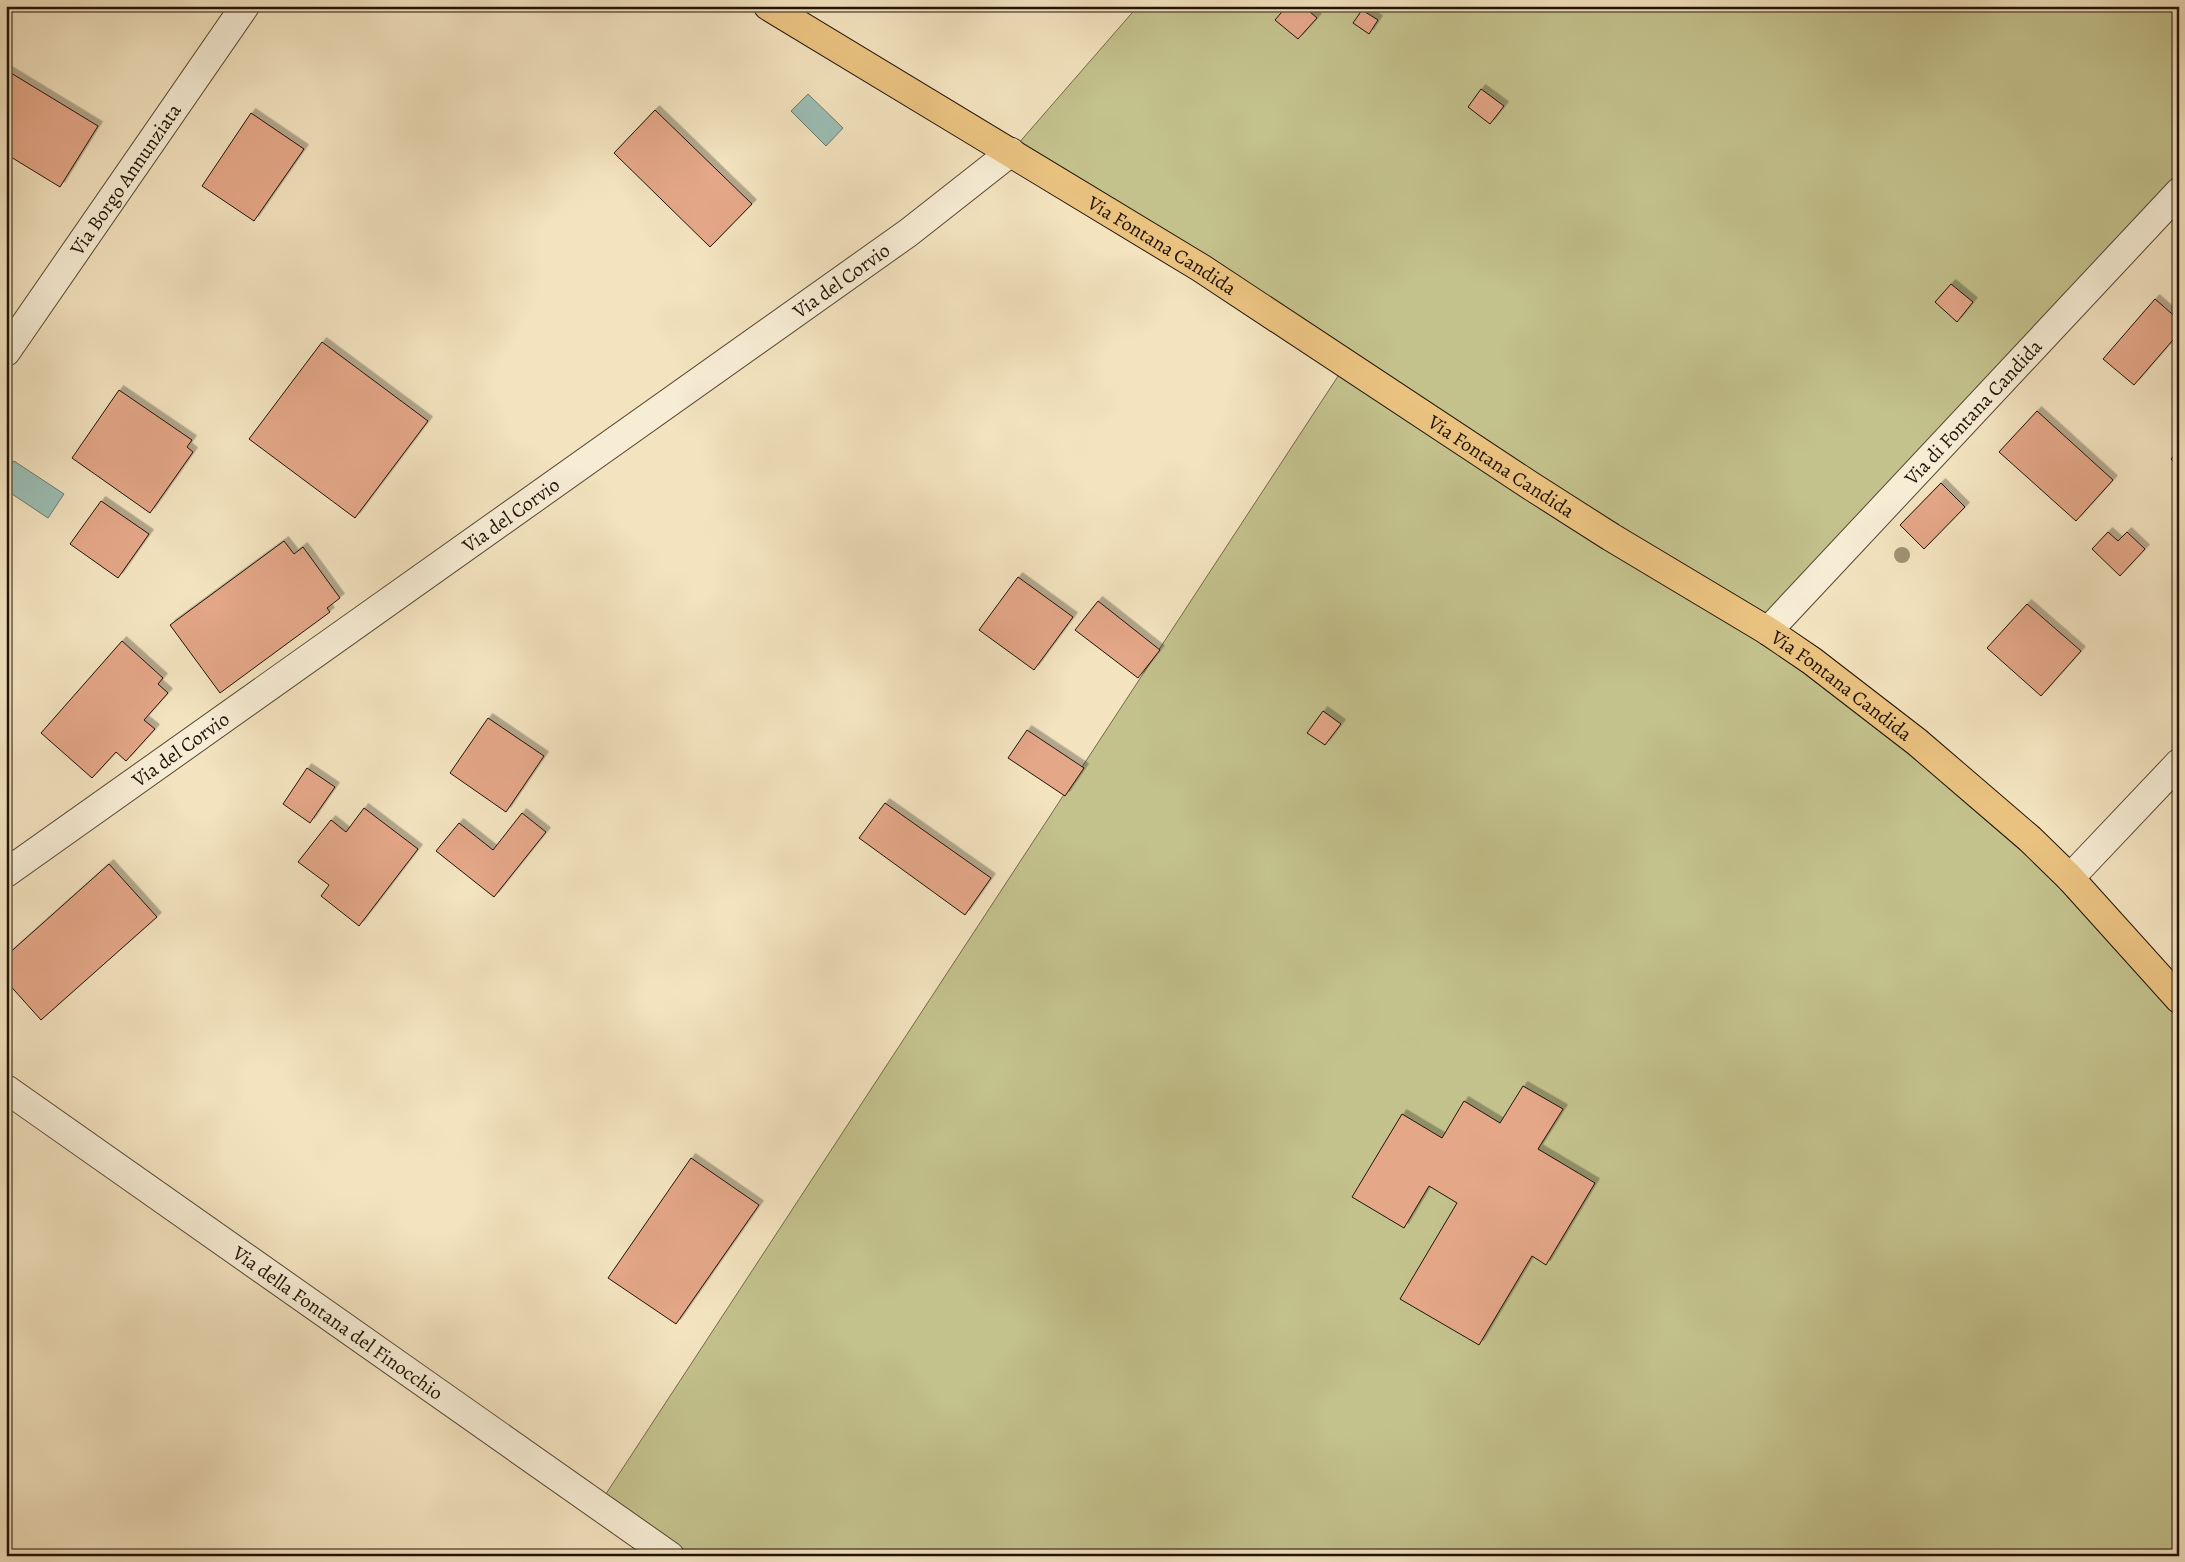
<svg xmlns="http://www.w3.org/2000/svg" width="2185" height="1562" viewBox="0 0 2185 1562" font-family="Alegreya,serif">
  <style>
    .green { fill: #c3c18c; stroke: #726a48 }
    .water { fill: #9bbeb5; stroke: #6a7a6f }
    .building { fill: #e4a788; stroke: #211305; filter: url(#shadow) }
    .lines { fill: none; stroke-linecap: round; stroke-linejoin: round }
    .minor-casing { stroke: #564734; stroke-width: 30 }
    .major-casing { stroke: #211305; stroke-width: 30 }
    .minor { stroke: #f7edd5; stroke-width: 28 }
    .major { stroke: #eac280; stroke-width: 28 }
    .tree { fill: #9f9273 }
    .labels { text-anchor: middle; stroke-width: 4; stroke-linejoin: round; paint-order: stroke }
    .street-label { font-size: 20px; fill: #211305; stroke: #f7edd5 }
  </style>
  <defs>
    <filter id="shadow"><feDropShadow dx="4.5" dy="-4.5" stdDeviation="0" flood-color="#0004"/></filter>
  </defs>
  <rect width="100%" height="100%" fill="#f3e3bf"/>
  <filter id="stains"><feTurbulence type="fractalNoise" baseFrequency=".004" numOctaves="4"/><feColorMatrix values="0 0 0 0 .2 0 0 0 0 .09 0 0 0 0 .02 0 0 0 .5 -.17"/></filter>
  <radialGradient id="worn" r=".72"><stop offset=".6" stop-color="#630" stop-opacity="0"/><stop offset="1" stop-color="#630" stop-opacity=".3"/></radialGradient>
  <path class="green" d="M 1138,6 L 2179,6 L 2179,192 L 1768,631 L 1917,742 L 2179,999 L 2179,1556 L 670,1556 L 598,1506 L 1346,364 L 1011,152 Z"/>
  <path class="water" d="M 808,94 L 843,128 L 826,146 L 791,111 Z
    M 14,461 L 64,494 L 48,518 L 6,490 L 6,471 Z"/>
  <path class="building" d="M 1287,6 L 1303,6 L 1317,18 L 1298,39 L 1275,20 Z
    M 1362,10 L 1378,20 L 1369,34 L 1353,23 Z
    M 6,70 L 98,126 L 60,187 L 6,154 Z
    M 1481,89 L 1504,106 L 1490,124 L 1468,107 Z
    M 655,110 L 752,204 L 710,247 L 614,153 Z
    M 251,113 L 304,149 L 254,221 L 202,186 Z
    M 1951,284 L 1973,302 L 1957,322 L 1935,302 Z
    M 2155,299 L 2179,320 L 2179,333 L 2134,385 L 2103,359 Z
    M 322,342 L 428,421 L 355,518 L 249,439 Z
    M 119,390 L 192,440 L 187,447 L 193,452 L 150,513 L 72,458 Z
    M 2037,411 L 2113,480 L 2076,521 L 1999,452 Z
    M 2179,450 L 2179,466 L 2171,459 Z
    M 1941,483 L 1965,507 L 1924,549 L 1900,525 Z
    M 101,501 L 149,534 L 118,578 L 70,544 Z
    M 2108,532 L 2118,541 L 2127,532 L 2145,549 L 2120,576 L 2092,549 Z
    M 284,541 L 294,554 L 303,547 L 340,598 L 327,608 L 330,612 L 220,693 L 170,625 Z
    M 1018,577 L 1073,617 L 1034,670 L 979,630 Z
    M 1098,601 L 1160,650 L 1138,678 L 1075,630 Z
    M 2027,604 L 2081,651 L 2041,696 L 1987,648 Z
    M 122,641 L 163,678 L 158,684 L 168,693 L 144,720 L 155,729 L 126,761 L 116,752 L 92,778 L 41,733 Z
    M 1323,711 L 1341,724 L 1325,745 L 1307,733 Z
    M 488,718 L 544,756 L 506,812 L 450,773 Z
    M 1027,730 L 1084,768 L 1065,796 L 1008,758 Z
    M 307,768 L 335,787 L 310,823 L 283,804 Z
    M 885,803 L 991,878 L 965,915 L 859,838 Z
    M 364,808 L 418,849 L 359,926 L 321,896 L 329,885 L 298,862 L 331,820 L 346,832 Z
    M 522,813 L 546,832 L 494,897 L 436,851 L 459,823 L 493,850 Z
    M 109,864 L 157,917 L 41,1020 L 6,981 L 6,956 Z
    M 1523,1086 L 1563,1109 L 1538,1149 L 1595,1183 L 1546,1265 L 1532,1256 L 1479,1345 L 1400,1299 L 1457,1203 L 1429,1186 L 1404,1228 L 1352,1197 L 1402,1114 L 1442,1138 L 1464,1101 L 1500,1123 Z
    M 691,1158 L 759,1205 L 676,1324 L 608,1278 Z"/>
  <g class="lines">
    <g class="minor-casing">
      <g id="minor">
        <path id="s1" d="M 6,352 L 245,6"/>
        <path id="s2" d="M 1768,631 L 2179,192"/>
        <path id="s3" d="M 6,873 L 908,233 L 1011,152"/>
        <path d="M 2070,878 L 2179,763"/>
        <path id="s4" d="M 6,1089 L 670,1556"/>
      </g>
    </g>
    <g class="major-casing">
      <g id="major">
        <path id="s5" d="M 768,6 L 1201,268 L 1531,486 L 1611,537 L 1768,631 L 1812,661 L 1917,742 L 2030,839 L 2070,878 L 2179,999"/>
      </g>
    </g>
    <use href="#minor" class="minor"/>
    <use href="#major" class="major"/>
  </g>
  <circle class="tree" cx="1902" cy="555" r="8"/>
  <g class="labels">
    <g class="street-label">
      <text dy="7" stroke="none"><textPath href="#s1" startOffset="210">Via Borgo Annunziata</textPath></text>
      <text dy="7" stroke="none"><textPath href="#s5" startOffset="461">Via Fontana Candida</textPath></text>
      <text dy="7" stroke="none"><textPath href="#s3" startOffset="1024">Via del Corvio</textPath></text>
      <text dy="7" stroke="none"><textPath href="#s2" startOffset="300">Via di Fontana Candida</textPath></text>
      <text dy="7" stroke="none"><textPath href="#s5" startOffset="866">Via Fontana Candida</textPath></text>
      <text dy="7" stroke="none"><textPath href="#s3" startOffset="619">Via del Corvio</textPath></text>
      <text dy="7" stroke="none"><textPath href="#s5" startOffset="1271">Via Fontana Candida</textPath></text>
      <text dy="7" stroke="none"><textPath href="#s3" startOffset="214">Via del Corvio</textPath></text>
      <text dy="7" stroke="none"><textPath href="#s4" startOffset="406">Via della Fontana del Finocchio</textPath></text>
    </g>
  </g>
  <rect width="2185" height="1562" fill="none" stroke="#f3e3bf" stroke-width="25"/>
  <rect x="8" y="8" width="2170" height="1547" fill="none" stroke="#211305" stroke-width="2.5"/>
  <rect x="12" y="12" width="2160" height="1537" fill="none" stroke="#211305"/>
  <rect width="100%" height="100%" filter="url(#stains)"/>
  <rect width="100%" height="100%" fill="url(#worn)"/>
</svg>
